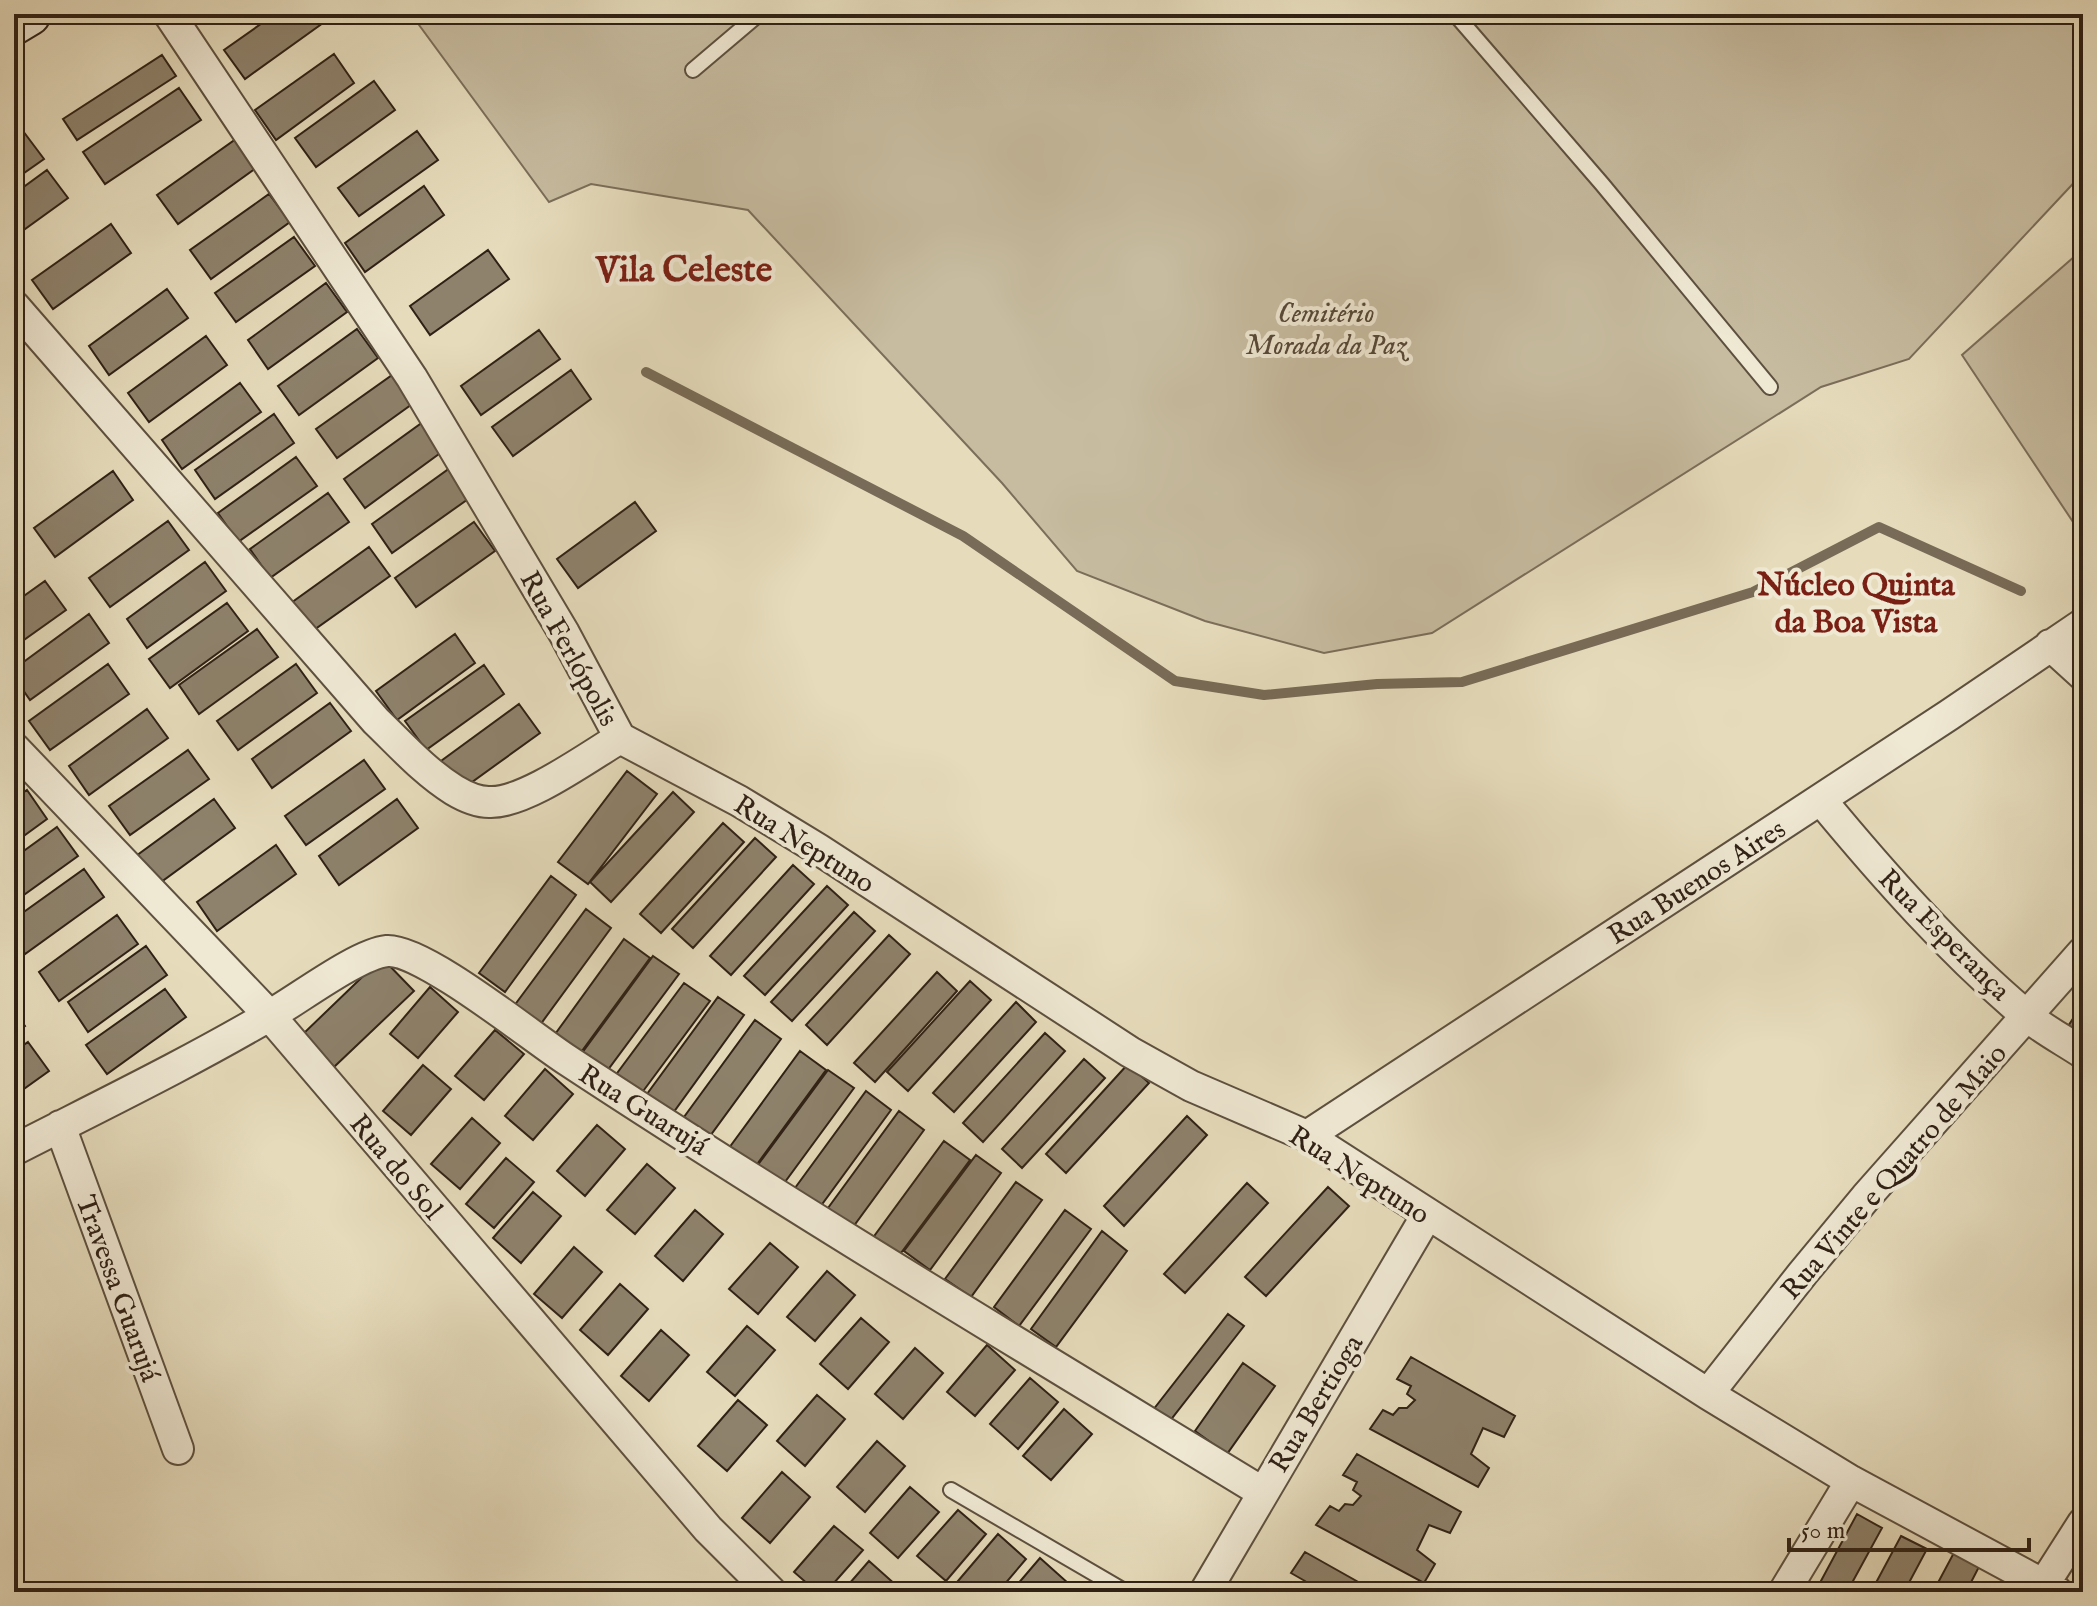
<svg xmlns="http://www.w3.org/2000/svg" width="2097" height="1606" viewBox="0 0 2097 1606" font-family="'IM FELL English',serif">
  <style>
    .green { fill: #c7bca0; stroke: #7b6e5a; stroke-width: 2 }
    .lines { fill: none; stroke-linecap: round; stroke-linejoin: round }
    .stream { stroke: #786b57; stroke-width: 10 }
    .building { fill: #8e826c; stroke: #2f2115; stroke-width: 2 }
    .lane-casing { stroke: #5d503f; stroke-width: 18 }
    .street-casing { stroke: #5d503f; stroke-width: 34 }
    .secondary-casing { stroke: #2f2115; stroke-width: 46 }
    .lane { stroke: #efe8d3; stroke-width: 14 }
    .street { stroke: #efe8d3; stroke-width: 30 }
    .secondary { stroke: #efe8d3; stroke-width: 42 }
    .labels { text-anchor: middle; stroke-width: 8; stroke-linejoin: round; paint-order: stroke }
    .park-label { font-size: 28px; font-style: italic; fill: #554838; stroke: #efe8d3 }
    .street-label { font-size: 28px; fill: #2f2115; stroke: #efe8d3 }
    .quarter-label { font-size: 32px; font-weight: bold; fill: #7a1f14; stroke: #efe8d3 }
    .district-label { font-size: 36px; font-weight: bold; fill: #7a1f14; stroke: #efe8d3 }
  </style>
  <rect width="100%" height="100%" fill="#e6dcbc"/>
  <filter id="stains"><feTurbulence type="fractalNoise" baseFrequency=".0025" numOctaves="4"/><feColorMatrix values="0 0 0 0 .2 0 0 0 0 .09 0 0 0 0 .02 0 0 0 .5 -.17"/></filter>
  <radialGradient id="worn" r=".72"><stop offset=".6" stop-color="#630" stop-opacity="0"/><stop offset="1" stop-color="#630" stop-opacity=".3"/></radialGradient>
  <path class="green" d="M 411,14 L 2083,14 L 2083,173 L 1909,359 L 1821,387 L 1432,633 L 1324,653 L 1205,621 L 1077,571 L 1002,483 L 748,210 L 591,184 L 549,202 Z
    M 2083,249 L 2083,537 L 1962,355 Z"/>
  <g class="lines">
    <path class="stream" d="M 646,372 L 963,536 L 1175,681 L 1264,695 L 1377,684 L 1462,682 L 1753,592 L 1879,527 L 2021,591"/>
  </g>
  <path class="building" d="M 275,14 L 317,14 L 323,23 L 245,79 L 224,50 Z
    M 334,54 L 354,83 L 276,140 L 255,110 Z
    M 162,55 L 176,76 L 77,140 L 63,119 Z
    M 374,81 L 395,110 L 316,167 L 295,138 Z
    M 179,88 L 201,120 L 105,184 L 83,152 Z
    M 14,119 L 44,159 L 14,180 Z
    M 417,131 L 438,160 L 359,216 L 338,188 Z
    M 236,139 L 256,168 L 178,224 L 157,195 Z
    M 47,170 L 68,198 L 14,237 L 14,194 Z
    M 424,186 L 444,215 L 365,272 L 345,243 Z
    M 269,194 L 290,222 L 211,279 L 190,250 Z
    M 111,224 L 131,253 L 53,309 L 32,280 Z
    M 294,237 L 315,266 L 236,322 L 215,293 Z
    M 488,250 L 509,279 L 430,335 L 410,306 Z
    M 326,283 L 347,312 L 268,369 L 248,340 Z
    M 167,289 L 188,318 L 109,375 L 89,346 Z
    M 357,329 L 378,358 L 299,415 L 278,386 Z
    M 539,330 L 560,359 L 481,415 L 461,386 Z
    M 206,336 L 227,365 L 149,422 L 128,393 Z
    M 571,370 L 591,399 L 513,456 L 492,427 Z
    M 395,373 L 415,402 L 337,458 L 316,429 Z
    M 240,383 L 261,412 L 182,469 L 162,440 Z
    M 274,414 L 294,443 L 215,499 L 195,470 Z
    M 423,422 L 443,451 L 365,508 L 344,479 Z
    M 296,457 L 317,486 L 238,542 L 218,513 Z
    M 450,468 L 471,497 L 392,553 L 372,524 Z
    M 113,471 L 133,500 L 55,557 L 34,528 Z
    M 328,493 L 349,522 L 270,578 L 250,549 Z
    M 635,502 L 656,531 L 578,588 L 557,559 Z
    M 168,521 L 189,550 L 110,607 L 89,578 Z
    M 474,522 L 495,551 L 416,607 L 395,578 Z
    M 369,547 L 390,576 L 311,632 L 291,603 Z
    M 205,562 L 226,591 L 147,648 L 127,619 Z
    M 45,581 L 66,610 L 14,647 L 14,603 Z
    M 227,603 L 248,631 L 170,688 L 149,659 Z
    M 89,614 L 109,643 L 30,700 L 14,677 L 14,669 Z
    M 257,629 L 278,657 L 199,714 L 179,685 Z
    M 455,634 L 475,663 L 397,720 L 376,691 Z
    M 108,664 L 129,694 L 50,750 L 29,721 Z
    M 296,664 L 317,693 L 238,750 L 217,721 Z
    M 484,665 L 504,694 L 426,750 L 405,721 Z
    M 330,703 L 351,731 L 272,788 L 252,759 Z
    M 519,704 L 540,733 L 461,790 L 441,761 Z
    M 147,709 L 168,738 L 89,795 L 69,766 Z
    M 188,750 L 209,779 L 130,835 L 109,806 Z
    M 364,760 L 385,789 L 306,845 L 285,816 Z
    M 627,771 L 657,794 L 588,884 L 558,862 Z
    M 27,790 L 47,819 L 14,843 L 14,799 Z
    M 673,792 L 694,812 L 611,902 L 590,882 Z
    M 214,799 L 235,828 L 157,885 L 136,856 Z
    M 397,799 L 418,828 L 339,885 L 319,856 Z
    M 723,823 L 744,842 L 661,933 L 640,914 Z
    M 57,827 L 78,856 L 14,902 L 14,858 Z
    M 755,838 L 776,857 L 693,948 L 672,929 Z
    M 276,845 L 296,874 L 217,931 L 197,902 Z
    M 793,865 L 814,884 L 731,975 L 710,956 Z
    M 84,869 L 104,897 L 25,954 L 14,938 L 14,919 Z
    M 551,876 L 576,895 L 505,992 L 479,973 Z
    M 827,886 L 848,905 L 765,995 L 744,976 Z
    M 586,909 L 611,928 L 540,1025 L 514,1006 Z
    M 854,912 L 875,931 L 792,1021 L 771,1002 Z
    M 117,915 L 138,944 L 59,1001 L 39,972 Z
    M 889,935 L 910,954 L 827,1045 L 806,1025 Z
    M 624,939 L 650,958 L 579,1055 L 553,1037 Z
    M 146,946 L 167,975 L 88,1032 L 68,1002 Z
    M 653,956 L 679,974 L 607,1071 L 582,1053 Z
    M 382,958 L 414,991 L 334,1067 L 303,1034 Z
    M 937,972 L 957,991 L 875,1082 L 854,1063 Z
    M 970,981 L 991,1000 L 908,1091 L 887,1072 Z
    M 684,983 L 710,1001 L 638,1098 L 612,1080 Z
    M 430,987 L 458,1012 L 418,1058 L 390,1034 Z
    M 165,989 L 186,1017 L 107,1074 L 86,1045 Z
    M 718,997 L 744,1015 L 673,1113 L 647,1094 Z
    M 1016,1002 L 1036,1022 L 954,1112 L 933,1093 Z
    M 2083,1003 L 2083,1042 L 2065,1031 Z
    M 14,1011 L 25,1026 L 14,1034 Z
    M 755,1020 L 781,1039 L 710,1136 L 684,1117 Z
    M 495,1030 L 524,1054 L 484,1100 L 455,1076 Z
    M 1045,1033 L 1065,1051 L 983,1142 L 963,1123 Z
    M 28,1042 L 49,1071 L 14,1096 L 14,1052 Z
    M 800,1051 L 826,1070 L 755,1167 L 729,1148 Z
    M 1084,1059 L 1105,1078 L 1022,1168 L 1002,1149 Z
    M 1128,1064 L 1149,1083 L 1066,1173 L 1046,1154 Z
    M 423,1065 L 451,1089 L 411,1135 L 383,1111 Z
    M 545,1069 L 573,1094 L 533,1140 L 505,1116 Z
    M 828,1070 L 854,1088 L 782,1186 L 757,1166 Z
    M 866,1091 L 891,1110 L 820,1207 L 795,1188 Z
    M 899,1111 L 924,1130 L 853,1227 L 828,1208 Z
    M 1187,1116 L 1207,1135 L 1124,1226 L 1104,1206 Z
    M 472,1118 L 500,1143 L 460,1189 L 431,1164 Z
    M 597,1125 L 625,1149 L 585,1196 L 557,1171 Z
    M 944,1141 L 970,1160 L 898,1257 L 872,1239 Z
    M 976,1155 L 1001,1173 L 930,1270 L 904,1251 Z
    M 506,1158 L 534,1182 L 494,1228 L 466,1204 Z
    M 647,1164 L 675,1188 L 635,1234 L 607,1210 Z
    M 1016,1182 L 1042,1200 L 971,1297 L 945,1279 Z
    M 1247,1183 L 1268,1203 L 1185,1293 L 1164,1274 Z
    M 1328,1187 L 1349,1206 L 1266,1296 L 1245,1277 Z
    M 533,1192 L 561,1216 L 521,1263 L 493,1238 Z
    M 695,1210 L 723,1234 L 683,1281 L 655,1256 Z
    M 1065,1210 L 1091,1229 L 1019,1326 L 994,1307 Z
    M 1102,1231 L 1127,1251 L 1056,1347 L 1031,1329 Z
    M 770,1243 L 798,1267 L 758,1314 L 729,1289 Z
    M 574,1247 L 602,1272 L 562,1318 L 534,1294 Z
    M 827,1271 L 855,1295 L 815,1341 L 787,1317 Z
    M 620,1284 L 648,1309 L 608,1355 L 580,1330 Z
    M 1228,1314 L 1244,1326 L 1169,1422 L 1153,1410 Z
    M 861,1318 L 889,1342 L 848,1389 L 820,1364 Z
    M 747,1326 L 775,1350 L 735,1396 L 707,1372 Z
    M 661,1330 L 689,1355 L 649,1401 L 621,1376 Z
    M 987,1345 L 1015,1370 L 975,1416 L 947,1392 Z
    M 915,1348 L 943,1373 L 903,1419 L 875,1394 Z
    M 1411,1357 L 1515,1416 L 1504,1437 L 1483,1428 L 1471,1454 L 1489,1468 L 1478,1487 L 1370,1429 L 1383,1410 L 1393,1415 L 1399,1408 L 1407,1408 L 1415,1400 L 1407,1394 L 1411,1386 L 1397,1379 Z
    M 1243,1363 L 1275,1386 L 1227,1454 L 1195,1431 Z
    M 1030,1378 L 1058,1402 L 1018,1449 L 990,1424 Z
    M 817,1395 L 845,1419 L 805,1466 L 777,1441 Z
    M 738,1400 L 767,1425 L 727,1471 L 698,1446 Z
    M 1064,1409 L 1092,1434 L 1051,1480 L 1023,1456 Z
    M 877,1441 L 905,1466 L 865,1512 L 837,1487 Z
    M 1357,1454 L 1461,1512 L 1450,1533 L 1429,1525 L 1417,1550 L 1435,1564 L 1424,1583 L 1316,1525 L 1330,1506 L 1339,1511 L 1345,1504 L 1353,1505 L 1361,1496 L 1353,1490 L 1357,1482 L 1343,1475 Z
    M 782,1472 L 810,1497 L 770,1543 L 742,1518 Z
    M 910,1487 L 939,1512 L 898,1558 L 870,1533 Z
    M 958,1510 L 986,1534 L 946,1581 L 917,1556 Z
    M 1857,1514 L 1882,1528 L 1847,1592 L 1815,1592 Z
    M 834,1526 L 863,1550 L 826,1592 L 817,1592 L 794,1572 Z
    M 998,1534 L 1026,1559 L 998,1592 L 970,1592 L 958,1581 Z
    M 1901,1536 L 1927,1549 L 1904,1592 L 1871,1592 Z
    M 1957,1547 L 1982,1561 L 1966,1592 L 1933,1592 Z
    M 1305,1552 L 1376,1592 L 1306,1592 L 1301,1588 L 1305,1581 L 1291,1573 Z
    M 1040,1558 L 1068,1583 L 1060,1592 L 1011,1592 Z
    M 869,1561 L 897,1586 L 891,1592 L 842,1592 Z"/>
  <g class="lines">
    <g class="lane-casing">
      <path id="lane" d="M 1455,14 L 1602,184 L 1770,387
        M 693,70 L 759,14
        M 951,1490 L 1126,1592"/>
    </g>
    <g class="street-casing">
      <path id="street" d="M 14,306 L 376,721 C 401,745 425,772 454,790 C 464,796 477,802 489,802 C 524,804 588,757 620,738 L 564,633 L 412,378 L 169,14
        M 2050,645 L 2083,675
        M 620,738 L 739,801 L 818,849 L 1130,1052 L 1191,1086 L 1307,1136 L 1708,1394 L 1851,1481 L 2057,1592
        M 14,748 L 270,1016 L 708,1529 L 771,1592
        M 1821,800 C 1883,875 1952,953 2027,1016 C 2044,1030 2065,1041 2083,1053
        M 60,1126 L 178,1449
        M 1307,1136 L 1949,715 L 2083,624
        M 14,1150 C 100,1106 189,1063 272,1014 C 300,998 358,954 387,951 C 422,948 533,1038 567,1060 C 795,1210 1029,1350 1262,1492
        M 1708,1394 L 1803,1273 L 1866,1197 L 2083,952
        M 2044,1584 L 2083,1523
        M 1205,1592 L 1427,1215
        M 1784,1592 L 1851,1481"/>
    </g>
    <g class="secondary-casing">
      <path id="secondary" d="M 14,23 L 29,14"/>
    </g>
    <use href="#lane" class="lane"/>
    <use href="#street" class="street"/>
    <use href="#secondary" class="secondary"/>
  </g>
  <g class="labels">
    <g class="park-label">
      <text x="1326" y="322">Cemitério<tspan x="1326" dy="32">Morada da Paz</tspan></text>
    </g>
    <g class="street-label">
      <text transform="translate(570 648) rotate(61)" y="10">Rua Ferlópolis</text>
      <text transform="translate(805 843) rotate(32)" y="10">Rua Neptuno</text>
      <text transform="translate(1696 881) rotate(-33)" y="10">Rua Buenos Aires</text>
      <text transform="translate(1945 934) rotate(45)" y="10">Rua Esperança</text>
      <text transform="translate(644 1109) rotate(32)" y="10">Rua Guarujá</text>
      <text transform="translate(397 1166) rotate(50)" y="10">Rua do Sol</text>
      <text transform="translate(1893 1171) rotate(-49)" y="10">Rua Vinte e Quatro de Maio</text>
      <text transform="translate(1360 1174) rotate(32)" y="10">Rua Neptuno</text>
      <text transform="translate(119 1288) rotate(70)" y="10">Travessa Guarujá</text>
      <text transform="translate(1315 1403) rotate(-59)" y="10">Rua Bertioga</text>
    </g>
    <g class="quarter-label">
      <text x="1856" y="595">Núcleo Quinta<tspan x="1856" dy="37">da Boa Vista</tspan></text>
    </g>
    <g class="district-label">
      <text x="684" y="281">Vila Celeste</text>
    </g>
  </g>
  <rect width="2097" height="1606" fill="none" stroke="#e6dcbc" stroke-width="48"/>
  <rect x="16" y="16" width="2065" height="1574" fill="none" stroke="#2f2115" stroke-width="4"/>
  <rect x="24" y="24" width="2049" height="1558" fill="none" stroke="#2f2115" stroke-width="2"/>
  <path d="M1789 1538v12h240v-12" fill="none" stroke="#2f2115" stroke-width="4"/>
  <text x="1801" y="1538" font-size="24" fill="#2f2115" stroke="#efe8d3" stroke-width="6" paint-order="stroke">50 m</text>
  <rect width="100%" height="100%" filter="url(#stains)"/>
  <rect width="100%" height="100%" fill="url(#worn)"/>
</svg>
